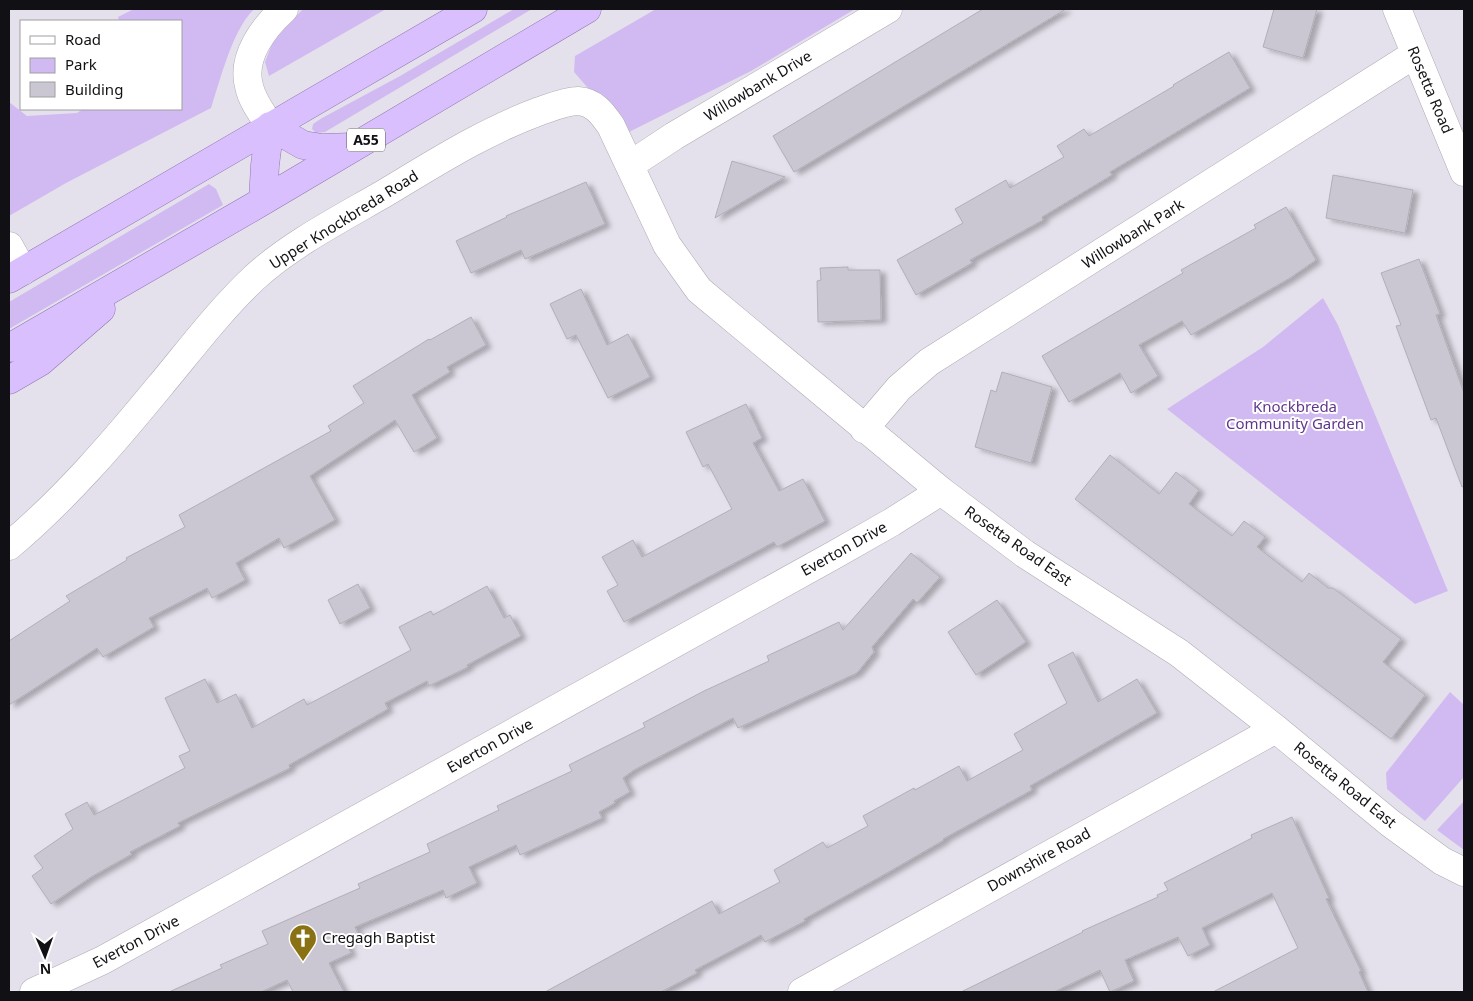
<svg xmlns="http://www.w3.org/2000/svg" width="1473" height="1001" viewBox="0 0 1473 1001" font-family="'Noto Sans',sans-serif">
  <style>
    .green { fill: #d1baf1 }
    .building { fill: #cbc7d2; stroke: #b2aeb8; filter: url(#shadow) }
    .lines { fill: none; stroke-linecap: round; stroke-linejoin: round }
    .minor-casing { stroke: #afabb5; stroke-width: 29 }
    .tertiary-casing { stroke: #afabb5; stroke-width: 29 }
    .trunk-casing { stroke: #8e77ad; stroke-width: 29 }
    .minor { stroke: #fff; stroke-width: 28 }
    .tertiary { stroke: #fff; stroke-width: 28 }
    .trunk { stroke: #dabfff; stroke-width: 28 }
    .labels { text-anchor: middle; stroke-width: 4; stroke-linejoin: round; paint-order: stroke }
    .shield { fill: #fff; stroke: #58585a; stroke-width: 1 }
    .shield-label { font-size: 14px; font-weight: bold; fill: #111014 }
    .street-label { font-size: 15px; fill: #111014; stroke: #fff }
    .park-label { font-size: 15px; fill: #60378c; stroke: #fff }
    .poi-label { font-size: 15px; fill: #111014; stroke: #fff; text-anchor: start }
  </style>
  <defs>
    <filter id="shadow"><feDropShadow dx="5.5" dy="3" stdDeviation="2.5" flood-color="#0004"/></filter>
  </defs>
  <rect width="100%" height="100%" fill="#e5e1ec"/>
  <path class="green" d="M 134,9 L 254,9 C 232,31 221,78 211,108 L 66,183 L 9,216 L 9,102 L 27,116 L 77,113 L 83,109 L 181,109 L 181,21 L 119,21 L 118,17 Z
    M 303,9 L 386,9 L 269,76 L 265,62 L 274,39 Z
    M 514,9 L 532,9 L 325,132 L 316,133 L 312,129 L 313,124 L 322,118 L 400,76 Z
    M 656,9 L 855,9 L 751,71 L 627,133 L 574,72 L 575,56 Z
    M 209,184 L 216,189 L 223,205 L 9,329 L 9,302 Z
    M 1323,298 L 1338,325 L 1448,591 L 1415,604 L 1167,409 L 1263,347 Z
    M 1450,692 L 1464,705 L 1464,777 L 1425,821 L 1387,789 L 1386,773 Z
    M 1464,801 L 1464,850 L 1437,830 Z"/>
  <path class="building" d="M 983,9 L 1066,9 L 794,172 L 773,136 Z
    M 1274,9 L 1317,9 L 1303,58 L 1263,47 Z
    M 1229,52 L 1250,88 L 1110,172 L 1112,175 L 1042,217 L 1043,220 L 970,260 L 972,263 L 916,295 L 897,260 L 963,223 L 955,209 L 1006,180 L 1010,188 L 1064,157 L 1057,146 L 1084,129 L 1089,136 L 1174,86 L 1173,85 Z
    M 732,161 L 785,177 L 715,218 Z
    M 1333,175 L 1413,190 L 1405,233 L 1326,218 Z
    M 586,182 L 605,224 L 525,259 L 521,250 L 471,273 L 456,241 L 507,217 L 506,216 Z
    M 1286,207 L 1316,260 L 1290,278 L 1191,335 L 1182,321 L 1139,345 L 1158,376 L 1131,393 L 1120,373 L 1069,402 L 1042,356 L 1183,273 L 1181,270 L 1256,228 L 1254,225 Z
    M 1419,259 L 1440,314 L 1436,315 L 1464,393 L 1464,486 L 1462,487 L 1436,418 L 1431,420 L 1396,326 L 1401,325 L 1381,273 Z
    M 848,267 L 848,270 L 880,270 L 881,320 L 818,322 L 817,281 L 821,280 L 820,268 Z
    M 581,289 L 607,345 L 628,334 L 650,377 L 608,398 L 576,335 L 567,339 L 550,304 Z
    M 471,317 L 486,345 L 447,367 L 450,372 L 412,395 L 437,438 L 414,452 L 395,420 L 310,476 L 335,520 L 284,548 L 279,538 L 236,563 L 245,580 L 212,598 L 207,588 L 149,618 L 154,627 L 103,657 L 97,648 L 9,705 L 9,641 L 70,601 L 66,596 L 127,560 L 126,558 L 185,527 L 179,515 L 331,431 L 328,426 L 364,403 L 353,386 L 429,339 L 430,340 Z
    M 1002,372 L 1052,387 L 1031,463 L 975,447 L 991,390 L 996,392 Z
    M 746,404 L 762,438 L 753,443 L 779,491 L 803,479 L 825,521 L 777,547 L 774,542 L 624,622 L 607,591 L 618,585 L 602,557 L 633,540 L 642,557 L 732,509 L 708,464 L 703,467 L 686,432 Z
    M 1110,455 L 1159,494 L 1176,472 L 1199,490 L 1189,504 L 1232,536 L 1244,521 L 1265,537 L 1257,547 L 1302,582 L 1309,573 L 1328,588 L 1333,588 L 1401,639 L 1383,662 L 1425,695 L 1391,739 L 1137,547 L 1075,499 Z
    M 911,553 L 940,577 L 917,603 L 913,599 L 872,647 L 874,652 L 857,673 L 738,728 L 733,718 L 634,770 L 623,778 L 630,792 L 614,801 L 615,803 L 599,812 L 602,818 L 520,855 L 516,845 L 469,867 L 477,883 L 446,898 L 443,890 L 355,927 L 359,936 L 346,942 L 351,953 L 329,963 L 344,992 L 293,992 L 287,980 L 261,992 L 169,992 L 222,968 L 220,965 L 268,944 L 262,931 L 360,888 L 358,884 L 430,852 L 427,844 L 499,810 L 497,806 L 572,771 L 569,765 L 645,727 L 643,723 L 704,691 L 769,661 L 767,656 L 839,622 L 843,630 Z
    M 358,584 L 370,608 L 340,624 L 328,600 Z
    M 487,586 L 504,618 L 510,615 L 521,636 L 467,665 L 468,667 L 429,686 L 427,681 L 385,703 L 388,709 L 289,765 L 290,768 L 178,823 L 180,826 L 130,852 L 132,854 L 91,877 L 51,904 L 32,876 L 43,868 L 34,856 L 73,829 L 65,814 L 87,802 L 94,815 L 185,768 L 179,756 L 190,751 L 165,698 L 205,679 L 217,703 L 236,694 L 252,728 L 304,699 L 307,705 L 411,650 L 399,627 L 431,611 L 433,615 Z
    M 997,600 L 1026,642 L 976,675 L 948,632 Z
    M 1073,652 L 1098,702 L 1137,679 L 1157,713 L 1030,786 L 1032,790 L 943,839 L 944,840 L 887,873 L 804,919 L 805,921 L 765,942 L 761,935 L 695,970 L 697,973 L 661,992 L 545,992 L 712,901 L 719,914 L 780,882 L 774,870 L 823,842 L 827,848 L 868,826 L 863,816 L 914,788 L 915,790 L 959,766 L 967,781 L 1023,750 L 1014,734 L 1067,703 L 1048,665 Z
    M 1292,817 L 1329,898 L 1326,899 L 1361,971 L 1359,972 L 1368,992 L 1213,992 L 1298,948 L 1272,893 L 1202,928 L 1210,945 L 1188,956 L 1178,937 L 1125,960 L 1134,981 L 1110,992 L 1100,970 L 1054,992 L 961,992 L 1083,932 L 1082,931 L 1158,897 L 1157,895 L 1168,890 L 1164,883 L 1252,838 L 1251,835 Z"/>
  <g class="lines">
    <g class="minor-casing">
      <path id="minor" d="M 270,126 C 262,113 252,101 249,86 C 241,57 264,27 284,9
        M 630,165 L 674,136 L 888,9
        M 9,246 L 23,271
        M 864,429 L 899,388 L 929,362 L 1415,54
        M 9,546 C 65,499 113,443 159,387 C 190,350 219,311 254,278 C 291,244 342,218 385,193 C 435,163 485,131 540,111 C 552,107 566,101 578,101 C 594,102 602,113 611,126 L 667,245 L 699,290 L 941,491 L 1025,554 L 1179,653 L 1276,729 L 1390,823 L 1442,861 L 1464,872
        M 34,992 L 103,960 L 834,555 L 892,522 L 941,491
        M 802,992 L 1276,729"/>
    </g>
    <g class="tertiary-casing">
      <path id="tertiary" d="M 1397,9 L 1464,172"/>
    </g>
    <g class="trunk-casing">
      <path id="trunk" d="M 270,126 L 303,145 L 322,148 L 353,147
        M 263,201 L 265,165 L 270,126
        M 9,279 L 473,9
        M 9,348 L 263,201 L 587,9
        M 9,380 L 40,362 L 101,309"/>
    </g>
    <use href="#minor" class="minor"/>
    <use href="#tertiary" class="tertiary"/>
    <use href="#trunk" class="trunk"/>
  </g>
  <defs>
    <g id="church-pin" transform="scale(1.4375)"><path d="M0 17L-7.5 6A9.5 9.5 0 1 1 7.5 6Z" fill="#8a7214" stroke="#fff"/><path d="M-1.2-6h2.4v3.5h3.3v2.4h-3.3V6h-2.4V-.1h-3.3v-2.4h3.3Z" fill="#fff"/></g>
  </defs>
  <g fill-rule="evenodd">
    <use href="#church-pin" x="303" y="938"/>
  </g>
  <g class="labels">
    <rect class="shield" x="347" y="128.5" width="38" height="23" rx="4"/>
    <g class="shield-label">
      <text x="366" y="145">A55</text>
    </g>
    <g class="street-label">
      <text transform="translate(758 86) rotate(-31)" y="5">Willowbank Drive</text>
      <text transform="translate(1430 90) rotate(67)" y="5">Rosetta Road</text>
      <text transform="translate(344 220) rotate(-32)" y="5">Upper Knockbreda Road</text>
      <text transform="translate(1133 234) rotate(-32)" y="5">Willowbank Park</text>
      <text transform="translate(1018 546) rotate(35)" y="5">Rosetta Road East</text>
      <text transform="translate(844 549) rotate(-29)" y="5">Everton Drive</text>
      <text transform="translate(490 746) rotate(-29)" y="5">Everton Drive</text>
      <text transform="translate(1345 785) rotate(39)" y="5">Rosetta Road East</text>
      <text transform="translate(1039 860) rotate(-29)" y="5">Downshire Road</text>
      <text transform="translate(136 942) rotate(-28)" y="5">Everton Drive</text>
    </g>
    <g class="park-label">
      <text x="1295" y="412">Knockbreda<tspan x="1295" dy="17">Community Garden</tspan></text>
    </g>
    <g class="poi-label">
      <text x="322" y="943">Cregagh Baptist</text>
    </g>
  </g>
  <rect width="1473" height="1001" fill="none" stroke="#111014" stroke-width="20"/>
  <rect x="20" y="20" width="162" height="90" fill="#ffffff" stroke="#a09fa1"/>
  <rect x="30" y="36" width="25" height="8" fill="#ffffff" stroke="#a09fa1"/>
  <text x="65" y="45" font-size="15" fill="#111014">Road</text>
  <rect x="30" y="58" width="25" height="15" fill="#d1baf1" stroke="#a09fa1"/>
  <text x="65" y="70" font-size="15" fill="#111014">Park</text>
  <rect x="30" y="82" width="25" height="15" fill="#cbc7d2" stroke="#a09fa1"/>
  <text x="65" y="95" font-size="15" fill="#111014">Building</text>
  <g transform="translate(45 956) rotate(178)" stroke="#ffffff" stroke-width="4" paint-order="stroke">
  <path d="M0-4L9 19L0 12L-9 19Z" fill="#111014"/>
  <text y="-8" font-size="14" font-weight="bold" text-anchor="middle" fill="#111014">N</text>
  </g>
</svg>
